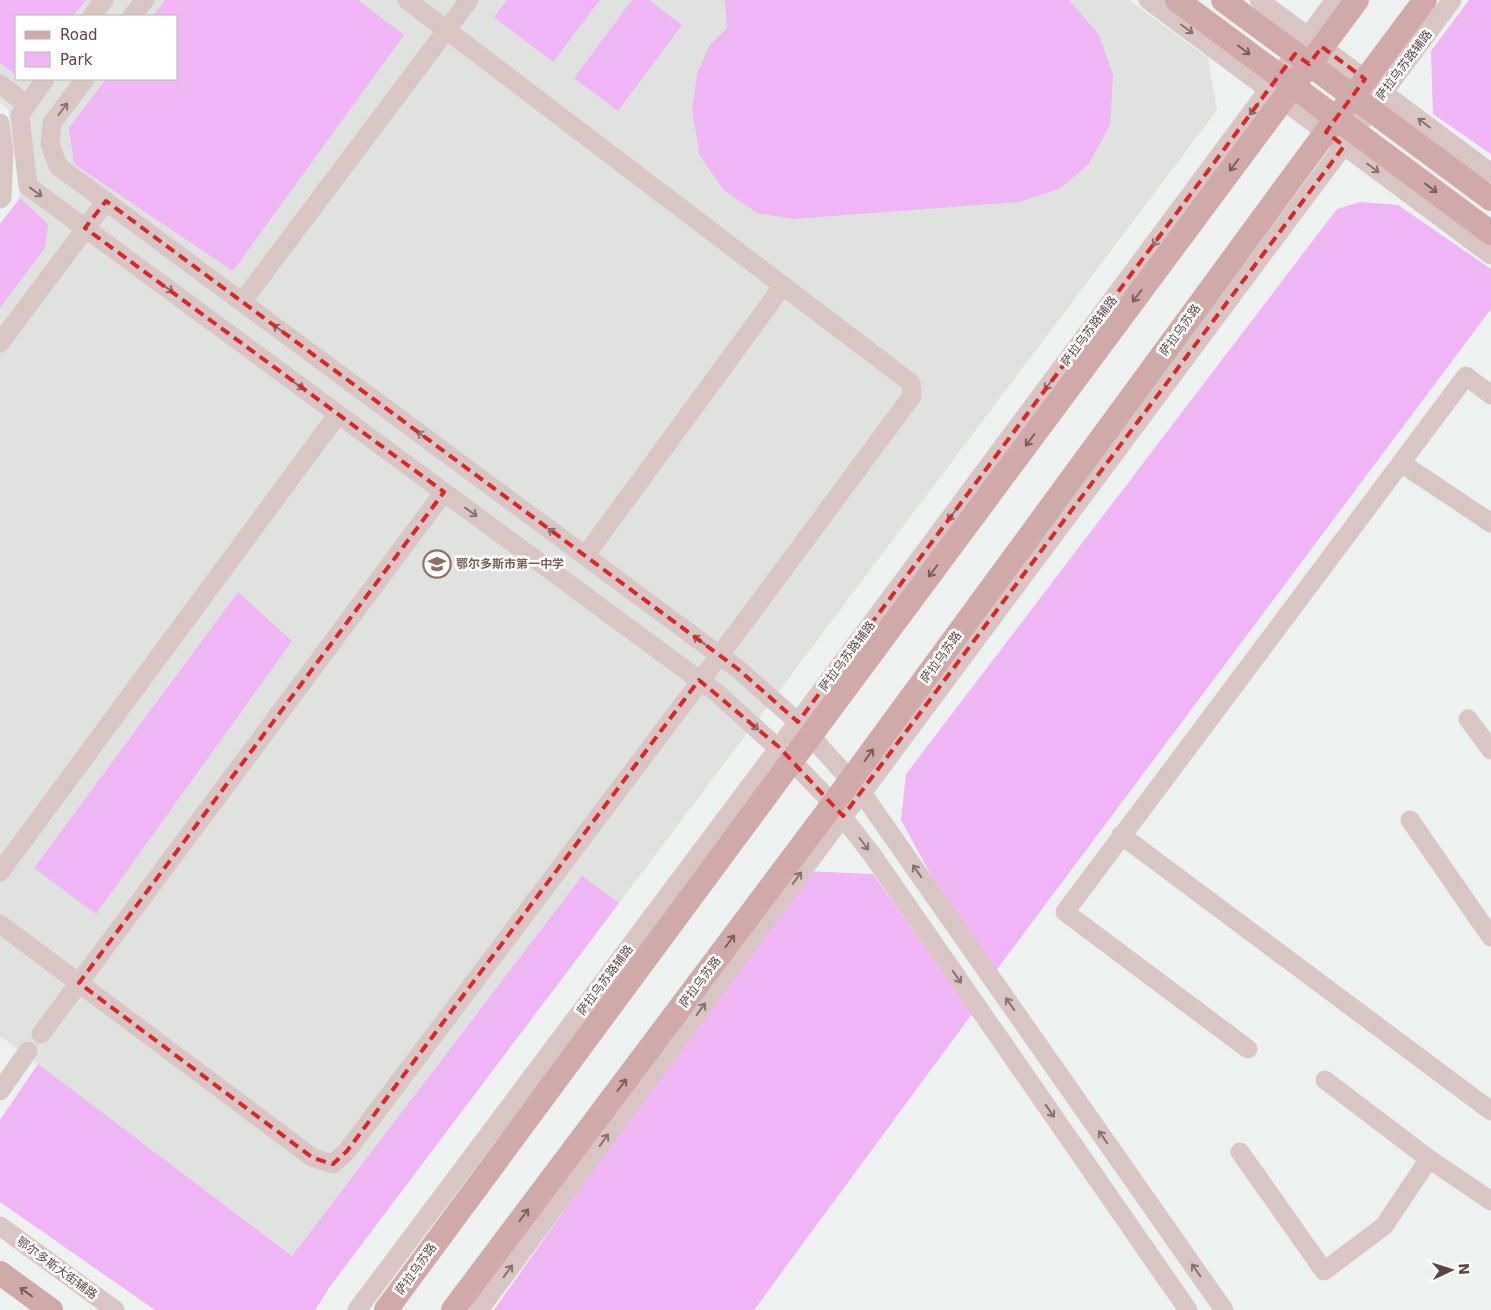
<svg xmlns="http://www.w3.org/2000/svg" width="1491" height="1310" viewBox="0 0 1491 1310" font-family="'DejaVu Sans','Noto Sans SC',sans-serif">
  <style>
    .education { fill: #dfe2df; fill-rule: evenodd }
    .green { fill: #efb5f4 }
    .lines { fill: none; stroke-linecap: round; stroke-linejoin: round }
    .minor { stroke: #dac5c5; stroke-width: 19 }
    .major { stroke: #d0aaa9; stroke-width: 24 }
    .oneway { stroke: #897170 }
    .oneway2 { stroke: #7a5e5c }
    .marked { fill: none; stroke: #d62828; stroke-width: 4; stroke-dasharray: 10 6; stroke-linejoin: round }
    .labels { text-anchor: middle; stroke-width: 5; stroke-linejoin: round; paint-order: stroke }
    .street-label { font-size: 12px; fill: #5d4443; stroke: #fff }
    .education-label { font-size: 12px; font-weight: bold; fill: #785e54; stroke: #fff; text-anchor: start }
  </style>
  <rect width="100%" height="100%" fill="#edf1ef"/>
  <path class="education" d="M 0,0 L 1129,0 L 1208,58 L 1217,110 L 331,1285 L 0,1036 L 0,224 L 20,198 L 8,109 L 0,103 ZM 16,16 L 176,16 L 176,79 L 16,79 Z"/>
  <path class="green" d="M 0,0 L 86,0 L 73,16 L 16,16 L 16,75 L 0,63 Z
    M 165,0 L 358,0 L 404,35 L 233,271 L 74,164 L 69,128 L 106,79 L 176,79 L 176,16 L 153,16 Z
    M 507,0 L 600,0 L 553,62 L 494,17 Z
    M 632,0 L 649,0 L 682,25 L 618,111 L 574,78 Z
    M 725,0 L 1069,0 L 1099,35 L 1113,75 L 1110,125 L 1088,165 L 1059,189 L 1019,202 L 793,219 L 757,213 L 724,190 L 700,156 L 692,110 L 697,74 L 709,46 L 727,28 Z
    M 1469,0 L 1491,0 L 1491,154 L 1433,114 L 1431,51 Z
    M 20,198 L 48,224 L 45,248 L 0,308 L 0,224 Z
    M 1360,202 L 1398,205 L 1491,269 L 1491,309 L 995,972 L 930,873 L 901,820 L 906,774 L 1337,209 Z
    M 238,592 L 292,641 L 96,914 L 34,868 Z
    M 804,871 L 873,874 L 972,1014 L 754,1310 L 494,1310 Z
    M 582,876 L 619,903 L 331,1285 L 315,1310 L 155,1310 L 0,1202 L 0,1120 L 38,1064 L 292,1256 Z"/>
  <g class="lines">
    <path class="minor" d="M 1148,0 L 1491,255
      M 1259,0 L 1491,173
      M 92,16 L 104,0
      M 132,16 L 145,0
      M 45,79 L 20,115 L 28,186 L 717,693 L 792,761 L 833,804 L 873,856 L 1188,1310
      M 85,79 L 52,123 L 50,144 L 58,166 L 738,669 L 798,722 L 862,793 L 1224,1310
      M 0,84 L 26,104
      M 0,123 L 4,151 L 2,197 L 0,199
      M 242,302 L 469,0
      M 0,343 L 106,201
      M 1401,463 L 1491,523
      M 585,556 L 782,287
      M 1468,719 L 1491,750
      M 1410,820 L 1491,937
      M 1121,835 L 1491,1111
      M 0,872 L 338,414
      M 0,924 L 313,1158 L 333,1164 L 347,1151 L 720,655 L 912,396 L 911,383 L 407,0
      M 41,1034 L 444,492
      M 1248,1049 L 1065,912 L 1466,376 L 1491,395
      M 1325,1080 L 1429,1159 L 1491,1201
      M 0,1091 L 28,1051
      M 1240,1152 L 1324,1271 L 1384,1226 L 1429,1159
      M 0,1226 L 115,1310
      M 357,1310 L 798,722 L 1335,0
      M 479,1310 L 843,816 L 862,793 L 1452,0"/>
    <path class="major" d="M 1177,0 L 1491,233
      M 1223,0 L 1491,199
      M 0,1273 L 51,1310
      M 386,1310 L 822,720 L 1357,0
      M 453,1310 L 833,804 L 1306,159 L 1425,0"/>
  </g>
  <defs><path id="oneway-shaft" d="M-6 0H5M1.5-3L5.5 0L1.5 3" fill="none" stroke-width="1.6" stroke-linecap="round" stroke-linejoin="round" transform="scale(1.25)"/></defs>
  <g class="oneway">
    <use href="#oneway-shaft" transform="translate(1187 29) rotate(37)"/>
    <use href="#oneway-shaft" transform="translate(63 109) rotate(-53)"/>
    <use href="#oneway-shaft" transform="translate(1254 109) rotate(127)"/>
    <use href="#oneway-shaft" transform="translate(1424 123) rotate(-143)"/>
    <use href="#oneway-shaft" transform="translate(1373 168) rotate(37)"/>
    <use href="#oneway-shaft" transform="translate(36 192) rotate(36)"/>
    <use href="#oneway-shaft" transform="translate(1157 240) rotate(127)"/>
    <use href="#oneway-shaft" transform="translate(167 288) rotate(36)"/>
    <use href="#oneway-shaft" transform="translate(279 329) rotate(-144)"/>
    <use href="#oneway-shaft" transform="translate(1049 384) rotate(127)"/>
    <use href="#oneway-shaft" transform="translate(298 385) rotate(36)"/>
    <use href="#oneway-shaft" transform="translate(423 436) rotate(-144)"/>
    <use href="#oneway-shaft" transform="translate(471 512) rotate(36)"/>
    <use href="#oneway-shaft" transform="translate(952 515) rotate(127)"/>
    <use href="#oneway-shaft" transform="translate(554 533) rotate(-144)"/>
    <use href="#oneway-shaft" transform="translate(699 640) rotate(-144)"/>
    <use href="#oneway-shaft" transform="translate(753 725) rotate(41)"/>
    <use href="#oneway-shaft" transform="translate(864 844) rotate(53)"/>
    <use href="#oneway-shaft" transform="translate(917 871) rotate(-125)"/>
    <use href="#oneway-shaft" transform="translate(797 878) rotate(-54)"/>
    <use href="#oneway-shaft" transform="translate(957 977) rotate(55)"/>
    <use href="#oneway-shaft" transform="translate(1010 1004) rotate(-125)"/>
    <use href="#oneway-shaft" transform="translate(701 1009) rotate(-54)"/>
    <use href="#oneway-shaft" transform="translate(1050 1111) rotate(55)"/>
    <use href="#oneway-shaft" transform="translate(1103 1137) rotate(-125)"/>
    <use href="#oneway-shaft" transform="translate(604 1140) rotate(-54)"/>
    <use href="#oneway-shaft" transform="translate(1196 1270) rotate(-125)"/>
    <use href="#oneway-shaft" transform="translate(508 1271) rotate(-54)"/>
  </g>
  <g class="oneway2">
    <use href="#oneway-shaft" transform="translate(1244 50) rotate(37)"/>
    <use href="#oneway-shaft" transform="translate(1234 165) rotate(127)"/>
    <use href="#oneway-shaft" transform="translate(1431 188) rotate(37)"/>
    <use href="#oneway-shaft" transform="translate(1137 296) rotate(127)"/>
    <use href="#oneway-shaft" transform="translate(1030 440) rotate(127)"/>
    <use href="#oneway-shaft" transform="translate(933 571) rotate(127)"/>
    <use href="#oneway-shaft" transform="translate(869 755) rotate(-54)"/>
    <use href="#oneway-shaft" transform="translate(730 941) rotate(-53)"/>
    <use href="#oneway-shaft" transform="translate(622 1085) rotate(-53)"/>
    <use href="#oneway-shaft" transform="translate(524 1215) rotate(-53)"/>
    <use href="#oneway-shaft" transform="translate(26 1292) rotate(-144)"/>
  </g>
  <path class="marked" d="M 1322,47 L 1365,79 L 1326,132 L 1344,146 L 843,816 L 779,747 L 699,680 L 347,1151 L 333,1164 L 313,1158 L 79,983 L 444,492 L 85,228 L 106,201 L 738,669 L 798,722 L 1295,54 L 1309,64 Z"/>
  <defs>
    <g id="school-ring" transform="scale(1.4375)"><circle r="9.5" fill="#fff" stroke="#8d6e63" stroke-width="1.5"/><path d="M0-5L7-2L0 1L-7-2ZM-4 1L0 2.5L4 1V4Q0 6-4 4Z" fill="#8d6e63"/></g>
  </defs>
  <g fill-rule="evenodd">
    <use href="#school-ring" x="437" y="564"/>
  </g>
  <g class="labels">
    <g class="street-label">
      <text transform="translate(1404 65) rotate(-53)" y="4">萨拉乌苏路辅路</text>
      <text transform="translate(1180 330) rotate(-54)" y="4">萨拉乌苏路</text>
      <text transform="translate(1089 331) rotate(-53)" y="4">萨拉乌苏路辅路</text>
      <text transform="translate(847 656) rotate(-53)" y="4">萨拉乌苏路辅路</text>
      <text transform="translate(941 657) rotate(-54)" y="4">萨拉乌苏路</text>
      <text transform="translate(605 980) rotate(-53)" y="4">萨拉乌苏路辅路</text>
      <text transform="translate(700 982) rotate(-53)" y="4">萨拉乌苏路</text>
      <text transform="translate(57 1268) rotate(36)" y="4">鄂尔多斯大街辅路</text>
      <text transform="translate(416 1269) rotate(-54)" y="4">萨拉乌苏路</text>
    </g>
    <g class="education-label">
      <text x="456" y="568">鄂尔多斯市第一中学</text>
    </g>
  </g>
  <rect x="15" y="15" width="162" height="65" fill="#ffffff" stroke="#beb4b4"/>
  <rect x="25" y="31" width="25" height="8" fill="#d0aaa9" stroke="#beb4b4"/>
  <text x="60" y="40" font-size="15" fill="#5d4443">Road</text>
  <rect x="25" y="52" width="25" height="15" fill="#efb5f4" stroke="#beb4b4"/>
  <text x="60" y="65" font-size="15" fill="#5d4443">Park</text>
  <g transform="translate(1451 1270) rotate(86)" stroke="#ffffff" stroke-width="4" paint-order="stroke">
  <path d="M0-4L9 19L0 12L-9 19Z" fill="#5d4443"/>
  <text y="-8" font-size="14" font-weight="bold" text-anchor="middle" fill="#5d4443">N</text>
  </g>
</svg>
